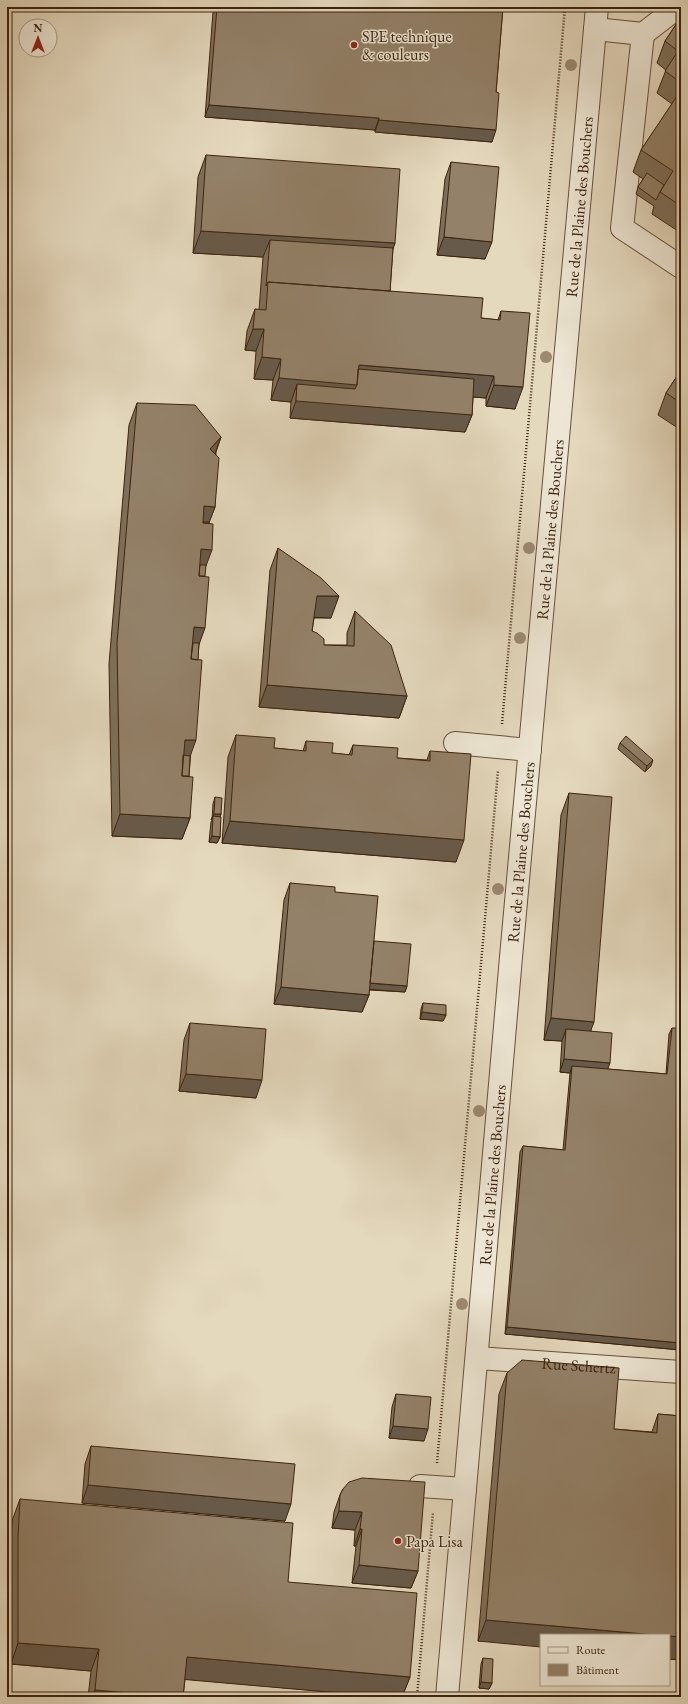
<svg xmlns="http://www.w3.org/2000/svg" width="688" height="1704" viewBox="0 0 688 1704" font-family="'EB Garamond',serif">
  <style>
    .lines { fill: none; stroke-linecap: round; stroke-linejoin: round }
    .minor-casing { stroke: #66503a; stroke-width: 24 }
    .path { stroke: #3c230e; stroke-width: 2.5; stroke-dasharray: 1 2; stroke-linecap: butt }
    .minor { stroke: #ede6d4; stroke-width: 22 }
    .tree { fill: #9b8971 }
    .wall { fill: #7e6f5a; stroke: #3c230e }
    .shaded-wall { fill: #675a4a; stroke: #3c230e }
    .building { fill: #938169; stroke: #3c230e }
    .poi-dot { fill: #8f2418; stroke: #ede6d4; stroke-width: 1.5 }
    .labels { text-anchor: middle; stroke-width: 3; stroke-linejoin: round; paint-order: stroke }
    .poi-label { font-size: 16px; fill: #3c230e; stroke: #ede6d4; text-anchor: start }
    .street-label { font-size: 16px; fill: #3c230e; stroke: #ede6d4 }
  </style>
  <rect width="100%" height="100%" fill="#e4d8bd"/>
  <filter id="stains"><feTurbulence type="fractalNoise" baseFrequency=".005" numOctaves="4"/><feColorMatrix values="0 0 0 0 .2 0 0 0 0 .09 0 0 0 0 .02 0 0 0 .5 -.17"/></filter>
  <radialGradient id="worn" r=".72"><stop offset=".6" stop-color="#630" stop-opacity="0"/><stop offset="1" stop-color="#630" stop-opacity=".3"/></radialGradient>
  <g class="lines">
    <g class="minor-casing">
      <g id="minor">
        <path d="M 595,29 L 643,34 L 622,228 L 681,267"/>
        <path d="M 643,34 L 678,7"/>
        <path d="M 455,743 L 530,750"/>
        <path id="s1" d="M 477,1358 L 681,1372"/>
        <path d="M 420,1486 L 465,1489"/>
        <path id="s2" d="M 447,1697 L 511,957 L 597,7"/>
      </g>
    </g>
    <path class="path" d="M 502,724 L 565,7
      M 437,1463 L 498,771
      M 417,1697 L 433,1512"/>
    <use href="#minor" class="minor"/>
  </g>
  <g class="tree">
    <circle cx="571" cy="65" r="6"/>
    <circle cx="546" cy="357" r="6"/>
    <circle cx="529" cy="548" r="6"/>
    <circle cx="520" cy="638" r="6"/>
    <circle cx="498" cy="889" r="6"/>
    <circle cx="479" cy="1111" r="6"/>
    <circle cx="462" cy="1304" r="6"/>
  </g>
  <path class="wall" d="M 208,7 L 503,7 L 492,142 L 375,132 L 375,130 L 205,117 L 213,12 Z
    M 681,17 L 681,233 L 652,214 L 654,206 L 636,194 L 638,187 L 643,179 L 633,172 L 641,150 L 672,104 L 657,93 L 666,70 L 657,63 L 665,41 Z
    M 206,155 L 395,243 L 393,248 L 390,291 L 481,318 L 498,320 L 501,311 L 515,409 L 486,406 L 486,398 L 473,397 L 472,415 L 465,432 L 290,418 L 291,402 L 271,400 L 273,380 L 254,379 L 256,351 L 245,350 L 247,331 L 255,309 L 259,310 L 263,257 L 193,253 L 198,177 Z
    M 451,162 L 485,259 L 437,255 L 445,179 Z
    M 681,370 L 681,430 L 658,415 L 666,393 Z
    M 137,403 L 221,437 L 216,452 L 215,507 L 209,522 L 199,643 L 189,776 L 190,818 L 182,839 L 112,836 L 109,664 L 129,425 Z
    M 278,548 L 331,618 L 314,618 L 312,631 L 324,645 L 347,645 L 347,633 L 355,611 L 407,696 L 399,718 L 259,707 L 270,570 Z
    M 236,735 L 274,748 L 303,751 L 306,741 L 332,753 L 349,755 L 353,745 L 397,758 L 427,760 L 430,751 L 456,862 L 222,843 L 228,757 Z
    M 620,743 L 651,766 L 645,772 L 618,749 Z
    M 569,793 L 591,1031 L 607,1069 L 666,1074 L 669,1034 L 672,1028 L 681,1350 L 505,1334 L 520,1152 L 523,1146 L 563,1150 L 570,1073 L 560,1072 L 562,1041 L 544,1040 L 561,815 Z
    M 215,797 L 221,814 L 220,817 L 220,837 L 217,843 L 209,842 L 211,822 L 212,820 L 213,804 Z
    M 290,883 L 335,892 L 374,941 L 407,986 L 405,992 L 369,990 L 369,995 L 362,1012 L 274,1004 L 284,900 Z
    M 423,1003 L 446,1015 L 443,1021 L 420,1019 L 421,1009 Z
    M 190,1023 L 256,1098 L 179,1091 L 184,1040 Z
    M 507,1373 L 614,1429 L 652,1432 L 658,1414 L 681,1416 L 681,1660 L 669,1659 L 669,1635 L 478,1641 L 499,1394 Z
    M 396,1394 L 424,1441 L 389,1438 L 392,1407 Z
    M 91,1446 L 285,1521 L 82,1503 L 85,1464 Z
    M 343,1489 L 418,1571 L 411,1588 L 352,1583 L 356,1546 L 354,1546 L 355,1530 L 332,1528 L 334,1512 L 340,1495 Z
    M 20,1499 L 288,1582 L 410,1677 L 402,1697 L 386,1697 L 185,1679 L 183,1697 L 88,1697 L 91,1671 L 11,1664 L 10,1560 L 12,1521 Z
    M 483,1658 L 492,1683 L 489,1689 L 479,1688 L 481,1664 Z"/>
  <path class="shaded-wall" d="M 209,105 L 379,118 L 375,130 L 205,117 Z
    M 379,120 L 496,130 L 492,142 L 375,132 Z
    M 201,231 L 395,243 L 387,265 L 270,240 L 263,257 L 193,253 Z
    M 444,237 L 492,242 L 485,259 L 437,255 Z
    M 253,329 L 264,329 L 256,351 L 245,350 Z
    M 262,357 L 281,359 L 273,380 L 254,379 Z
    M 359,365 L 494,376 L 486,398 L 356,387 L 472,415 L 465,432 L 290,418 L 296,401 L 297,384 L 291,402 L 271,400 L 279,378 Z
    M 494,385 L 523,387 L 515,409 L 486,406 Z
    M 221,437 L 213,459 L 210,449 Z
    M 204,506 L 215,507 L 207,528 L 198,528 Z
    M 201,549 L 212,550 L 204,571 L 195,571 Z
    M 317,596 L 339,596 L 331,618 L 309,617 Z
    M 194,627 L 205,628 L 197,650 L 188,649 Z
    M 267,685 L 407,696 L 399,718 L 259,707 Z
    M 185,740 L 196,740 L 188,762 L 179,762 Z
    M 653,760 L 651,766 L 645,772 L 647,766 Z
    M 120,814 L 190,818 L 182,839 L 112,836 Z
    M 214,814 L 221,814 L 219,821 L 213,816 L 211,820 Z
    M 230,821 L 464,840 L 456,862 L 222,843 Z
    M 212,836 L 220,837 L 217,843 L 209,842 Z
    M 367,983 L 407,986 L 405,992 L 365,989 Z
    M 281,987 L 369,995 L 362,1012 L 274,1004 Z
    M 422,1012 L 446,1015 L 443,1021 L 420,1019 Z
    M 551,1018 L 594,1022 L 586,1043 L 566,1029 L 562,1041 L 544,1040 Z
    M 564,1059 L 610,1063 L 605,1076 L 572,1066 L 570,1073 L 560,1072 Z
    M 186,1074 L 262,1080 L 256,1098 L 179,1091 Z
    M 507,1327 L 681,1343 L 681,1350 L 505,1334 Z
    M 393,1426 L 428,1429 L 424,1441 L 389,1438 Z
    M 88,1485 L 291,1504 L 285,1521 L 82,1503 Z
    M 339,1511 L 362,1512 L 355,1530 L 332,1528 Z
    M 360,1529 L 362,1529 L 356,1546 L 354,1546 Z
    M 359,1565 L 418,1571 L 411,1588 L 352,1583 Z
    M 486,1620 L 656,1635 L 541,1635 L 541,1647 L 478,1641 Z
    M 669,1636 L 681,1637 L 681,1660 L 669,1659 Z
    M 18,1643 L 99,1649 L 91,1671 L 11,1664 Z
    M 187,1657 L 410,1677 L 402,1697 L 386,1697 L 179,1679 Z
    M 481,1682 L 492,1683 L 489,1689 L 479,1688 Z
    M 95,1690 L 152,1695 L 151,1697 L 92,1697 Z"/>
  <path class="building" d="M 217,7 L 503,7 L 496,92 L 499,93 L 496,130 L 379,120 L 379,118 L 209,105 Z
    M 681,17 L 681,83 L 665,71 L 678,51 L 665,41 Z
    M 681,90 L 681,206 L 660,192 L 673,171 L 641,150 Z
    M 206,155 L 400,169 L 395,243 L 201,231 Z
    M 451,162 L 499,167 L 492,242 L 444,237 Z
    M 647,173 L 664,185 L 660,192 L 656,200 L 638,187 Z
    M 270,240 L 393,248 L 390,291 L 268,282 L 266,286 Z
    M 268,282 L 483,298 L 481,318 L 500,320 L 501,311 L 530,313 L 523,387 L 494,385 L 494,376 L 359,365 L 357,385 L 279,378 L 281,359 L 262,357 L 264,329 L 253,329 L 255,309 L 266,310 Z
    M 358,369 L 474,379 L 472,415 L 296,401 L 297,384 L 355,389 L 357,385 Z
    M 681,370 L 681,403 L 666,393 Z
    M 137,403 L 195,405 L 221,437 L 210,449 L 219,458 L 215,507 L 204,506 L 203,523 L 213,524 L 212,550 L 201,549 L 199,576 L 209,577 L 205,628 L 194,627 L 191,659 L 202,660 L 196,740 L 185,740 L 182,776 L 193,777 L 190,818 L 120,814 L 117,643 Z
    M 203,522 L 209,522 L 209,523 L 203,523 Z
    M 278,548 L 321,578 L 339,596 L 317,596 L 312,631 L 317,633 L 324,639 L 324,645 L 354,646 L 355,611 L 391,645 L 407,696 L 267,685 Z
    M 200,565 L 206,565 L 205,576 L 199,576 Z
    M 193,643 L 199,643 L 198,660 L 191,659 Z
    M 236,735 L 275,738 L 274,748 L 306,751 L 306,741 L 333,743 L 332,753 L 352,755 L 353,745 L 398,748 L 397,758 L 430,761 L 430,751 L 471,754 L 464,840 L 230,821 Z
    M 626,736 L 653,760 L 647,766 L 620,743 Z
    M 183,755 L 190,756 L 189,776 L 182,776 Z
    M 569,793 L 612,797 L 594,1022 L 551,1018 Z
    M 215,797 L 222,798 L 221,814 L 214,814 Z
    M 213,816 L 221,817 L 220,837 L 212,836 Z
    M 290,883 L 335,887 L 335,892 L 378,896 L 369,995 L 281,987 Z
    M 374,941 L 411,944 L 407,986 L 370,983 Z
    M 423,1003 L 446,1005 L 446,1015 L 422,1012 Z
    M 190,1023 L 266,1029 L 262,1080 L 186,1074 Z
    M 672,1028 L 681,1028 L 681,1343 L 507,1327 L 523,1146 L 565,1150 L 572,1066 L 667,1074 Z
    M 566,1029 L 612,1033 L 610,1063 L 564,1059 Z
    M 522,1360 L 619,1368 L 614,1429 L 657,1433 L 658,1414 L 681,1416 L 681,1637 L 669,1636 L 669,1635 L 656,1635 L 486,1620 L 507,1373 Z
    M 396,1394 L 431,1397 L 428,1429 L 393,1426 Z
    M 91,1446 L 295,1464 L 291,1504 L 88,1485 Z
    M 362,1478 L 425,1482 L 418,1571 L 359,1565 L 362,1529 L 360,1529 L 362,1512 L 339,1511 L 340,1495 L 343,1489 L 349,1482 Z
    M 20,1499 L 293,1523 L 288,1582 L 417,1593 L 410,1677 L 187,1657 L 183,1697 L 151,1697 L 152,1695 L 95,1690 L 99,1649 L 18,1643 L 18,1538 Z
    M 483,1658 L 493,1659 L 492,1683 L 481,1682 Z"/>
  <g class="poi-dot">
    <circle cx="354" cy="45" r="4"/>
    <circle cx="398" cy="1541" r="4"/>
  </g>
  <g class="labels">
    <g class="poi-label">
      <text x="362" y="42">SPE technique<tspan x="362" dy="18">&amp; couleurs</tspan></text>
      <text x="406" y="1547">Papa Lisa</text>
    </g>
    <g class="street-label">
      <text dy="6" stroke="none"><textPath href="#s2" startOffset="1496">Rue de la Plaine des Bouchers</textPath></text>
      <text dy="6" stroke="none"><textPath href="#s2" startOffset="1172">Rue de la Plaine des Bouchers</textPath></text>
      <text dy="6" stroke="none"><textPath href="#s2" startOffset="848">Rue de la Plaine des Bouchers</textPath></text>
      <text dy="6" stroke="none"><textPath href="#s2" startOffset="524">Rue de la Plaine des Bouchers</textPath></text>
      <text dy="6" stroke="none"><textPath href="#s1" startOffset="102">Rue Schertz</textPath></text>
    </g>
  </g>
  <rect width="688" height="1704" fill="none" stroke="#e4d8bd" stroke-width="24"/>
  <rect x="8" y="8" width="672" height="1688" fill="none" stroke="#3c230e" stroke-width="2"/>
  <rect x="12" y="12" width="664" height="1680" fill="none" stroke="#3c230e"/>
  <rect x="540" y="1634" width="130" height="52" fill="#ede6d4" stroke="#a69885"/>
  <rect x="548" y="1647" width="20" height="6" fill="#ede6d4" stroke="#a69885"/>
  <text x="576" y="1654" font-size="12" fill="#3c230e">Route</text>
  <rect x="548" y="1664" width="20" height="12" fill="#938169" stroke="#a69885"/>
  <text x="576" y="1674" font-size="12" fill="#3c230e">Bâtiment</text>
  <g transform="translate(38 38)"><circle r="19" fill="#ede6d4" stroke="#a69885"/>
  <path d="M0-3L7 15L0 10L-7 15Z" fill="#8f2418"/>
  <text y="-6" font-size="11" font-weight="bold" text-anchor="middle" fill="#3c230e">N</text>
  </g>
  <rect width="100%" height="100%" filter="url(#stains)"/>
  <rect width="100%" height="100%" fill="url(#worn)"/>
</svg>
